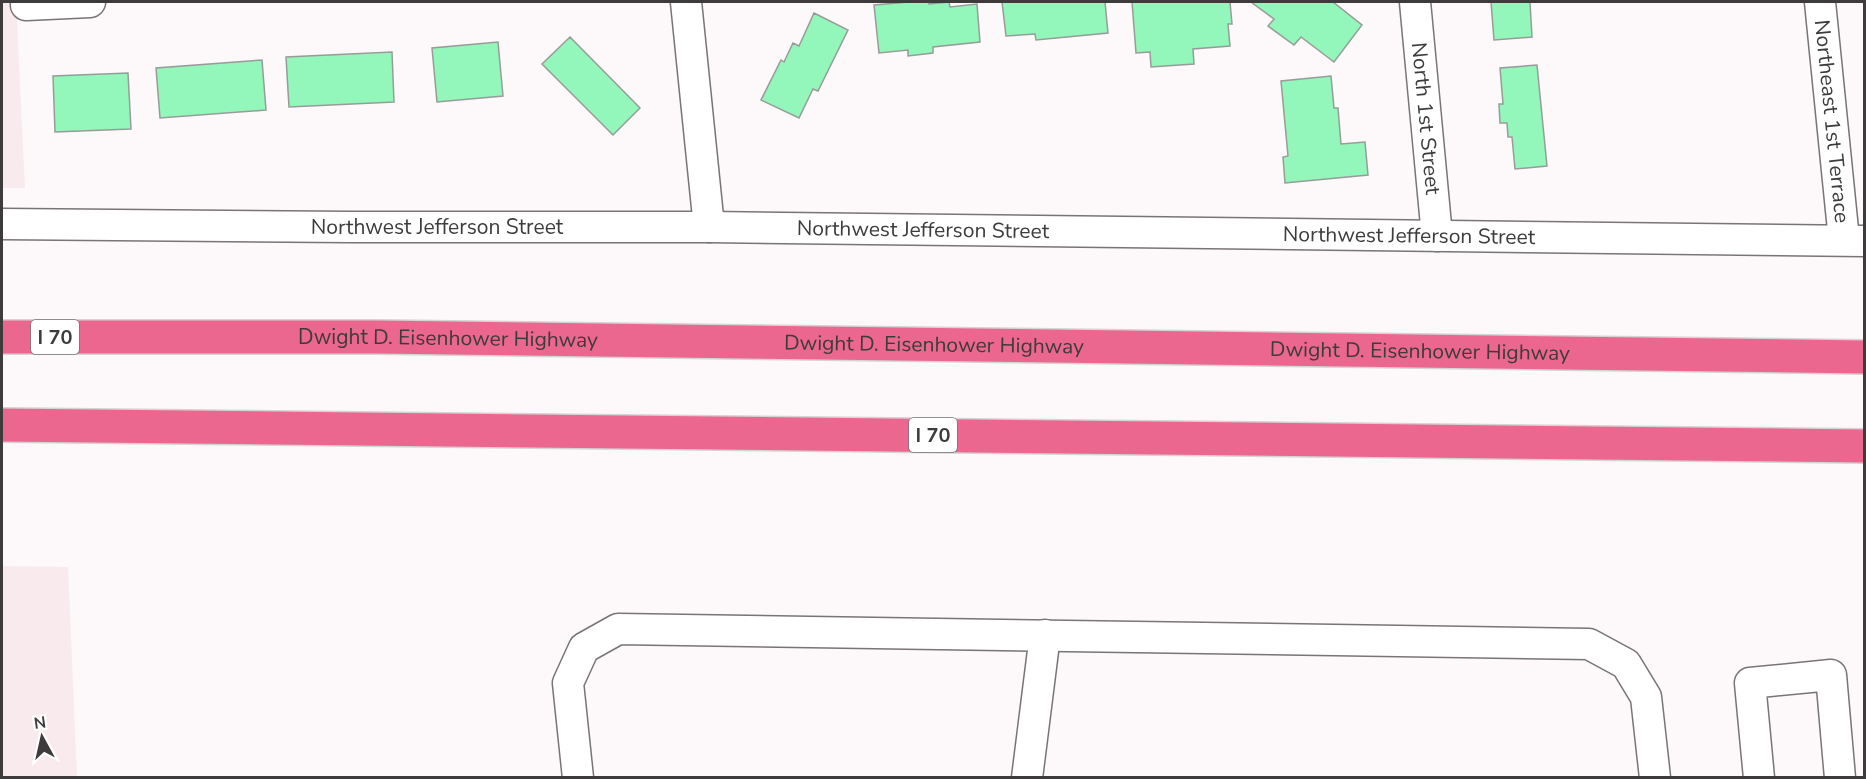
<svg xmlns="http://www.w3.org/2000/svg" width="1866" height="779" viewBox="0 0 1866 779" font-family="'Nunito Sans',sans-serif">
  <style>
    .built { fill: #f8eaed }
    .building { fill: #93f6ba; stroke: #989c99; stroke-width: 1.5 }
    .lines { fill: none; stroke-linecap: round; stroke-linejoin: round }
    .minor-casing { stroke: #797475; stroke-width: 33 }
    .highway-casing { stroke: #d4d4d4; stroke-width: 36 }
    .minor { stroke: #fff; stroke-width: 30 }
    .highway { stroke: #eb6790; stroke-width: 33 }
    .labels { text-anchor: middle; stroke-width: 5; stroke-linejoin: round; paint-order: stroke }
    .shield { fill: #fff; stroke: #777676; stroke-width: 1.5 }
    .shield-label { font-size: 20px; font-weight: bold; fill: #3d3b3b }
    .street-label { font-size: 21px; fill: #3d3b3b; stroke: #fff }
  </style>
  <rect width="100%" height="100%" fill="#fdf8f9"/>
  <path class="built" d="M 2,2 L 16,2 L 25,188 L 2,188 Z
    M 2,566 L 68,567 L 77,777 L 2,777 Z"/>
  <path class="building" d="M 909,2 L 929,2 L 929,4 L 949,2 L 950,7 L 977,4 L 980,42 L 933,47 L 933,53 L 908,56 L 908,50 L 879,53 L 874,5 Z
    M 1002,2 L 1105,2 L 1108,33 L 1036,40 L 1035,34 L 1006,36 Z
    M 1132,2 L 1230,2 L 1232,24 L 1228,24 L 1230,46 L 1193,49 L 1194,64 L 1151,67 L 1150,52 L 1136,53 Z
    M 1251,2 L 1333,2 L 1362,25 L 1334,62 L 1301,37 L 1294,45 L 1268,26 L 1274,19 Z
    M 1491,2 L 1530,2 L 1532,37 L 1494,40 Z
    M 814,13 L 848,30 L 818,91 L 813,89 L 799,118 L 761,100 L 781,60 L 784,62 L 793,43 L 799,46 Z
    M 570,37 L 640,108 L 613,135 L 542,64 Z
    M 498,42 L 503,96 L 437,102 L 432,48 Z
    M 392,52 L 394,102 L 289,107 L 286,57 Z
    M 262,60 L 266,110 L 160,118 L 156,68 Z
    M 1537,65 L 1547,166 L 1515,169 L 1512,137 L 1508,137 L 1507,123 L 1500,123 L 1499,104 L 1503,104 L 1500,68 Z
    M 128,73 L 131,129 L 55,132 L 53,76 Z
    M 1331,76 L 1334,108 L 1338,108 L 1341,144 L 1365,142 L 1368,175 L 1285,183 L 1283,157 L 1288,156 L 1281,81 Z"/>
  <g class="lines">
    <g class="minor-casing">
      <g id="minor">
        <path d="M 686,2 L 709,227"/>
        <path id="s1" d="M 1415,2 L 1437,236"/>
        <path id="s2" d="M 1820,2 L 1844,240"/>
        <path d="M 26,5 L 90,2"/>
        <path id="s3" d="M 2,224 L 351,227 L 709,227 L 1864,241"/>
        <path d="M 578,778 L 568,683 L 584,648 L 618,629 L 1589,644 L 1626,664 L 1646,697 L 1655,778"/>
        <path d="M 1027,778 L 1045,635"/>
        <path d="M 1759,778 L 1750,683 L 1831,675 L 1840,778"/>
      </g>
    </g>
    <g class="highway-casing">
      <g id="highway">
        <path id="s4" d="M 2,337 L 378,337 L 1864,357"/>
        <path d="M 2,425 L 1864,446"/>
      </g>
    </g>
    <use href="#minor" class="minor"/>
    <use href="#highway" class="highway"/>
  </g>
  <g class="labels">
    <g class="shield">
      <rect x="31" y="320" width="48" height="34" rx="4.5"/>
      <rect x="909" y="418" width="48" height="34" rx="4.5"/>
    </g>
    <g class="shield-label">
      <text x="55" y="344">I 70</text>
      <text x="933" y="442">I 70</text>
    </g>
    <g class="street-label">
      <text dy="7" stroke="none"><textPath href="#s1" startOffset="117">North 1st Street</textPath></text>
      <text dy="7" stroke="none"><textPath href="#s2" startOffset="120">Northeast 1st Terrace</textPath></text>
      <text dy="7" stroke="none"><textPath href="#s3" startOffset="435">Northwest Jefferson Street</textPath></text>
      <text dy="7" stroke="none"><textPath href="#s3" startOffset="921">Northwest Jefferson Street</textPath></text>
      <text dy="7" stroke="none"><textPath href="#s3" startOffset="1407">Northwest Jefferson Street</textPath></text>
      <text dy="7" stroke="none"><textPath href="#s4" startOffset="446">Dwight D. Eisenhower Highway</textPath></text>
      <text dy="7" stroke="none"><textPath href="#s4" startOffset="932">Dwight D. Eisenhower Highway</textPath></text>
      <text dy="7" stroke="none"><textPath href="#s4" startOffset="1418">Dwight D. Eisenhower Highway</textPath></text>
    </g>
  </g>
  <rect width="1866" height="779" fill="none" stroke="#3d3b3b" stroke-width="6"/>
  <g transform="translate(42 737) rotate(352)" stroke="#ffffff" stroke-width="4.5" paint-order="stroke">
  <path d="M0-4.5L10 22L0 15L-10 22Z" fill="#3d3b3b"/>
  <text y="-9" font-size="16" font-weight="bold" text-anchor="middle" fill="#3d3b3b">N</text>
  </g>
</svg>
